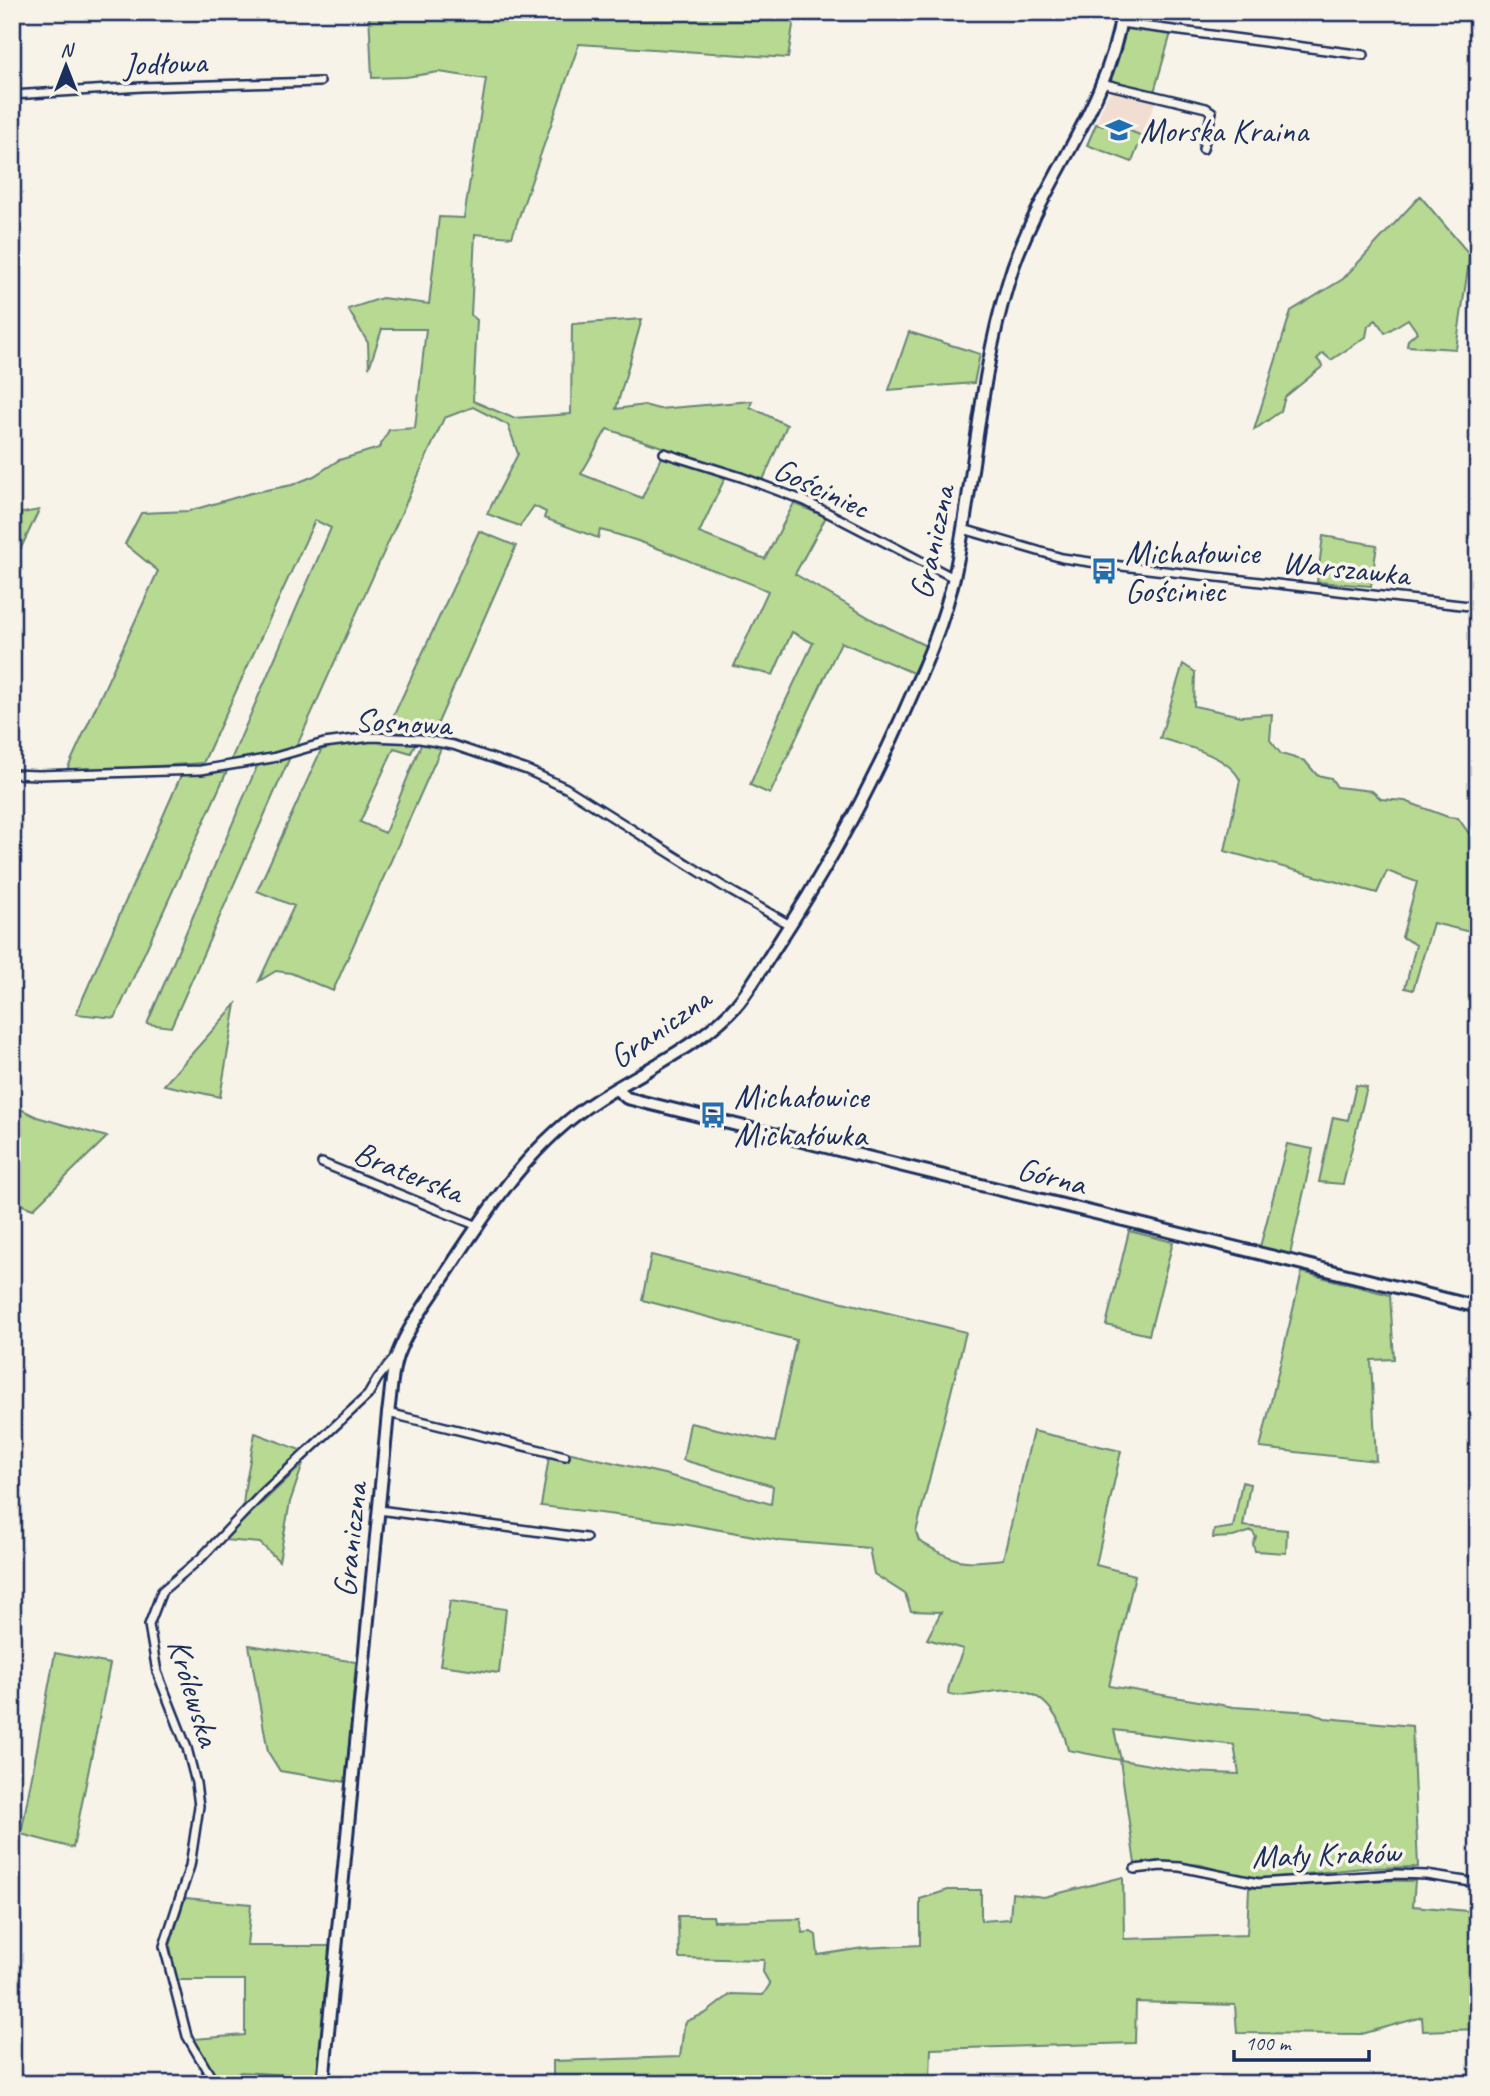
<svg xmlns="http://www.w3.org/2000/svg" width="1490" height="2096" viewBox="0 0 1490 2096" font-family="Caveat,sans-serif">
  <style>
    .built { fill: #f2ddd3 }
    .green { fill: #b7d992; stroke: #698478; stroke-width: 2; fill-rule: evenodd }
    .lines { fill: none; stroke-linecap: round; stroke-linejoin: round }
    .street-casing { stroke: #1b2f5e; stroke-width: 12 }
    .secondary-casing { stroke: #1b2f5e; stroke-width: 16 }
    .street { stroke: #f7f3e8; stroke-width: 7 }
    .secondary { stroke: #f7f3e8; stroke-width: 10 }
    .labels { text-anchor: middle; stroke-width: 7; stroke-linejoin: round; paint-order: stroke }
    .street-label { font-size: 33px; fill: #1b2f5e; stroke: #f7f3e8 }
    .poi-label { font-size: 33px; fill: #1b2f5e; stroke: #f7f3e8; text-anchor: start }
  </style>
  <rect width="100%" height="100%" fill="#f7f3e8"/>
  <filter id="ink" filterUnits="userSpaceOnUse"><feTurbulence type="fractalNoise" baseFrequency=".0143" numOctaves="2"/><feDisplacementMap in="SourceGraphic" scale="14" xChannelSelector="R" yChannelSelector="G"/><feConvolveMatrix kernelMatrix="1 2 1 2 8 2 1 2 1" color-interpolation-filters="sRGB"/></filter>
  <g filter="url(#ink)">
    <path class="built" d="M 1117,90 L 1156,100 L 1132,162 L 1087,145 L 1108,94 Z"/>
    <path class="green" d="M 369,12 L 795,12 L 788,58 L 579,44 L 512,237 L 475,234 L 471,315 L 477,320 L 473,401 L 513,418 L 571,414 L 572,324 L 642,319 L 616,409 L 644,405 L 659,409 L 752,401 L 750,407 L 787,425 L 763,480 L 607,429 L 581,474 L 642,498 L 662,455 L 725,478 L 699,533 L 765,559 L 794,503 L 826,517 L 795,574 L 875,621 L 926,646 L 913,673 L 841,642 L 770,794 L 750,785 L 780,713 L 813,643 L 792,632 L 773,675 L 734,666 L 768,591 C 745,580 721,573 697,564 C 665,551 634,538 600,530 L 598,538 L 544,518 L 546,512 L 534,506 L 520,526 L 487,514 L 518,454 L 508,425 L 473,407 L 444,418 L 296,748 L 230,762 L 331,528 L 315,520 L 203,763 L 66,772 L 158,571 L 125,544 L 141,513 L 189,511 L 251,493 L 292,485 L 314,476 L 339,460 L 379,448 L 389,430 L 415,428 L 426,329 L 382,329 L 369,368 L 368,343 L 348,309 L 382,298 L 429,304 L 439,217 L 464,218 L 486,79 L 439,72 L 406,77 L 372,78 Z
      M 1127,27 L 1171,33 L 1154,92 L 1110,82 Z
      M 1107,121 L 1142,136 L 1132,162 L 1087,145 L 1096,124 L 1103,126 Z
      M 1420,196 L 1470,255 L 1456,349 L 1407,346 L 1408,340 L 1417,332 L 1408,319 L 1385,333 L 1376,320 L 1368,326 L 1366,337 L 1331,360 L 1323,353 L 1317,359 L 1323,366 L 1285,397 L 1281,411 L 1254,430 L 1291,311 L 1343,279 Z
      M 909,332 L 980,354 L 974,383 L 889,390 Z
      M 39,510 L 12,567 L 12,515 Z
      M 479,531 L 516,546 L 433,734 L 386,732 Z
      M 1323,536 L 1377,545 L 1371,586 L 1317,582 Z
      M 1183,664 L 1195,672 L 1194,706 L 1241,716 L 1272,714 L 1270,740 L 1281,754 L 1305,761 L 1317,775 L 1331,778 L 1337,787 L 1372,791 L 1381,799 L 1405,801 L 1448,817 L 1458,818 L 1473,839 L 1478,839 L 1478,930 L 1466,931 L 1433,923 L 1413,990 L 1405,988 L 1416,945 L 1402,937 L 1417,882 L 1387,871 L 1377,893 L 1225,851 L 1240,780 C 1228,755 1185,746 1160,738 Z
      M 366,742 L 416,742 L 411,753 L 394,748 L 360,822 L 385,833 L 422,742 L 442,746 L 333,991 L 291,973 L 276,971 L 259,981 L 294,906 L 257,891 L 321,750 L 340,744 Z
      M 290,757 L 171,1027 L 147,1024 L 257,766 Z
      M 227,771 L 115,1018 L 76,1014 L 182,773 Z
      M 236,1004 L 220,1097 L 164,1085 Z
      M 1356,1085 L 1367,1087 L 1343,1184 L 1319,1182 L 1333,1117 L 1348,1120 Z
      M 12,1105 L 37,1117 L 107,1137 L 33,1209 L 12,1201 Z
      M 1287,1144 L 1313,1149 L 1290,1255 L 1260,1247 Z
      M 1129,1231 L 1173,1242 L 1149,1335 L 1106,1325 Z
      M 651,1255 L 966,1332 L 916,1532 L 919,1541 C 958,1563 958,1564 1003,1559 L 1033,1431 L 1121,1451 L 1096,1565 L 1135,1575 L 1109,1686 L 1234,1707 L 1311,1712 L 1325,1718 L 1412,1726 L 1418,1867 L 1362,1868 L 1268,1878 L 1238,1876 L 1201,1865 L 1159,1861 L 1135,1864 L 1120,1760 L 1068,1750 C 1062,1721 1047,1692 1014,1690 C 991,1689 970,1699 948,1694 C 948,1679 959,1664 963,1649 L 927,1639 L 941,1612 L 911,1611 L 905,1594 L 874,1574 L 869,1548 L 781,1541 L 682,1523 L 541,1506 L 549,1457 L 564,1461 L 567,1452 L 664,1474 L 771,1504 L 773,1486 L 683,1460 L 690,1423 L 775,1442 L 796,1340 L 642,1300 ZM 1114,1730 L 1234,1745 L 1239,1774 L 1190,1772 L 1121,1760 Z
      M 1302,1272 L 1390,1295 L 1394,1359 L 1371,1360 L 1376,1461 L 1260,1448 Z
      M 255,1433 L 303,1451 L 243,1506 L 245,1487 Z
      M 303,1464 L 290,1502 L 279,1561 L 260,1543 L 223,1540 Z
      M 1242,1482 L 1250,1484 L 1243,1526 L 1287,1530 L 1286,1553 L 1255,1551 L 1253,1544 L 1256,1537 L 1252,1531 L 1233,1537 L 1213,1538 L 1214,1530 L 1233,1527 Z
      M 450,1601 L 506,1609 L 499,1673 L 440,1665 Z
      M 249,1645 L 356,1662 L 346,1782 L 280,1771 L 268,1752 Z
      M 55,1653 L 110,1664 L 73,1848 L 21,1834 Z
      M 1123,1877 L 1124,1939 L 1247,1935 L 1249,1888 L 1359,1880 L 1415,1881 L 1413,1906 L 1478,1912 L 1478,2029 L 1423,2031 L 1422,2017 L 1362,2034 L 1237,2033 L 1235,2005 L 1136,2002 L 1135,2043 L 931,2049 L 930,2078 L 804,2084 L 553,2084 L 553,2061 L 680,2057 L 684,2026 L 687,2021 L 706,2013 L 731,1994 L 763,1995 L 770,1984 L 763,1972 L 764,1960 L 679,1958 L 678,1916 L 713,1916 L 714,1921 L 801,1919 L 802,1933 L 811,1932 L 816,1935 L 818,1955 L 863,1948 L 920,1945 L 920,1899 L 948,1890 L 981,1890 L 981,1921 L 1010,1919 L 1012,1893 L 1044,1897 Z
      M 185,1898 L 251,1904 L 247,1946 L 331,1946 L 318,2077 L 241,2072 L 218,2081 L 193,2039 L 245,2035 L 245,1980 L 177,1980 L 170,1946 Z"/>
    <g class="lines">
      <g class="street-casing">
        <path id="street" d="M 1120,23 L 1364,55
          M 1101,83 L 1206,108 L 1212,112 L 1203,149
          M 12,95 L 142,87 L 320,82
          M 664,453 L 741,477 L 805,501 L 954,578
          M 963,529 L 1062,558 L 1104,564 L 1478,607
          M 12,774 L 38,775 L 201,770 L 272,758 L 324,743 L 371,737 L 420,739 L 453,745 L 527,770 L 566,788 L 724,887 L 790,925
          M 322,1163 L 478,1226
          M 388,1413 L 565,1456
          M 379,1510 L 586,1538
          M 1135,1869 L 1161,1866 L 1180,1867 L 1258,1883 L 1397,1874 L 1426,1875 L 1478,1883
          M 215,2084 L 187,2036 L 164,1946 L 190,1866 L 199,1806 L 196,1783 L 187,1748 L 157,1672 L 149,1625 L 162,1591 L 201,1558 L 261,1495 L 368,1395 L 378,1378 L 393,1360"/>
      </g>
      <g class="secondary-casing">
        <path id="secondary" d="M 616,1089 L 627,1098 L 643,1102 L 1478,1307
          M 323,2084 L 388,1413 C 391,1395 391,1373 397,1356 C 407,1328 427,1303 443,1278 C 486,1213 529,1143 597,1100 C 642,1071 712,1040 743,997 C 756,979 767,960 779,942 C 826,870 866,797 901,719 C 922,672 944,624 955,573 C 975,477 979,377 1008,283 C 1035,189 1108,111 1122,12"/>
      </g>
      <use href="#street" class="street"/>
      <use href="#secondary" class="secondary"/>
    </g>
  </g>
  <defs>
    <g id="school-bare" transform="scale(2.1)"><path d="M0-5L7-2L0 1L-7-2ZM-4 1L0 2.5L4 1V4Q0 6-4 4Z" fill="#1f6fb2" stroke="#f7f3e8" stroke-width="2.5" paint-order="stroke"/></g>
    <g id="bus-bare" transform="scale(2.1)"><path d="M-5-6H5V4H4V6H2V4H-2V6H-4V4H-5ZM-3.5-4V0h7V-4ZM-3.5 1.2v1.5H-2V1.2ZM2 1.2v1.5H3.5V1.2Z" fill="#1f6fb2" stroke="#f7f3e8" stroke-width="2.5" paint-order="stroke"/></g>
  </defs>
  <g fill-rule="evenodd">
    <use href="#school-bare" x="1119" y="130"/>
    <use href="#bus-bare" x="1104" y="571"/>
    <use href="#bus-bare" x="713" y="1115"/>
  </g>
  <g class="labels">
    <g class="street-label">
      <text transform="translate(165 62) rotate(-2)" y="12">Jodłowa</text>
      <text transform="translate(822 487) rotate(25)" y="12">Gościniec</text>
      <text transform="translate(931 542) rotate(-78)" y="12">Graniczna</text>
      <text transform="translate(1346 567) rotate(6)" y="12">Warszawka</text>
      <text transform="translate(403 721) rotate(3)" y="12">Sosnowa</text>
      <text transform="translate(659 1027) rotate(-35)" y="12">Graniczna</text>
      <text transform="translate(409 1171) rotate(22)" y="12">Braterska</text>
      <text transform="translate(1052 1175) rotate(14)" y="12">Górna</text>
      <text transform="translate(349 1540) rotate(-84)" y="12">Graniczna</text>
      <text transform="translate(195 1692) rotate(73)" y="12">Królewska</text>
      <text transform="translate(1326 1853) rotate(-2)" y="12">Mały Kraków</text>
    </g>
    <g class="poi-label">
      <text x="1140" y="142">Morska Kraina</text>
      <text x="1125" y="564">Michałowice<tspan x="1125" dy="38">Gościniec</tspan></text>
      <text x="734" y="1108">Michałowice<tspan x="734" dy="38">Michałówka</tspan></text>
    </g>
  </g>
  <rect width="1490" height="2096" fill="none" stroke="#f7f3e8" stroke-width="42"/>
  <rect x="21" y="21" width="1448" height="2054" fill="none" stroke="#1b2f5e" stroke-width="2.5" filter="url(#ink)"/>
  <g transform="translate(66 66)" stroke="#f7f3e8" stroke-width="5" paint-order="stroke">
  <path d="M0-5L12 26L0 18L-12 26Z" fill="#1b2f5e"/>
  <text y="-10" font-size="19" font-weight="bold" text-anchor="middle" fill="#1b2f5e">N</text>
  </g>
  <path d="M1234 2050v10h135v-10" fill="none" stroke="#1b2f5e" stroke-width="3.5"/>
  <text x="1245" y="2050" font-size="21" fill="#1b2f5e" stroke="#f7f3e8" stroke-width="5" paint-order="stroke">100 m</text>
</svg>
